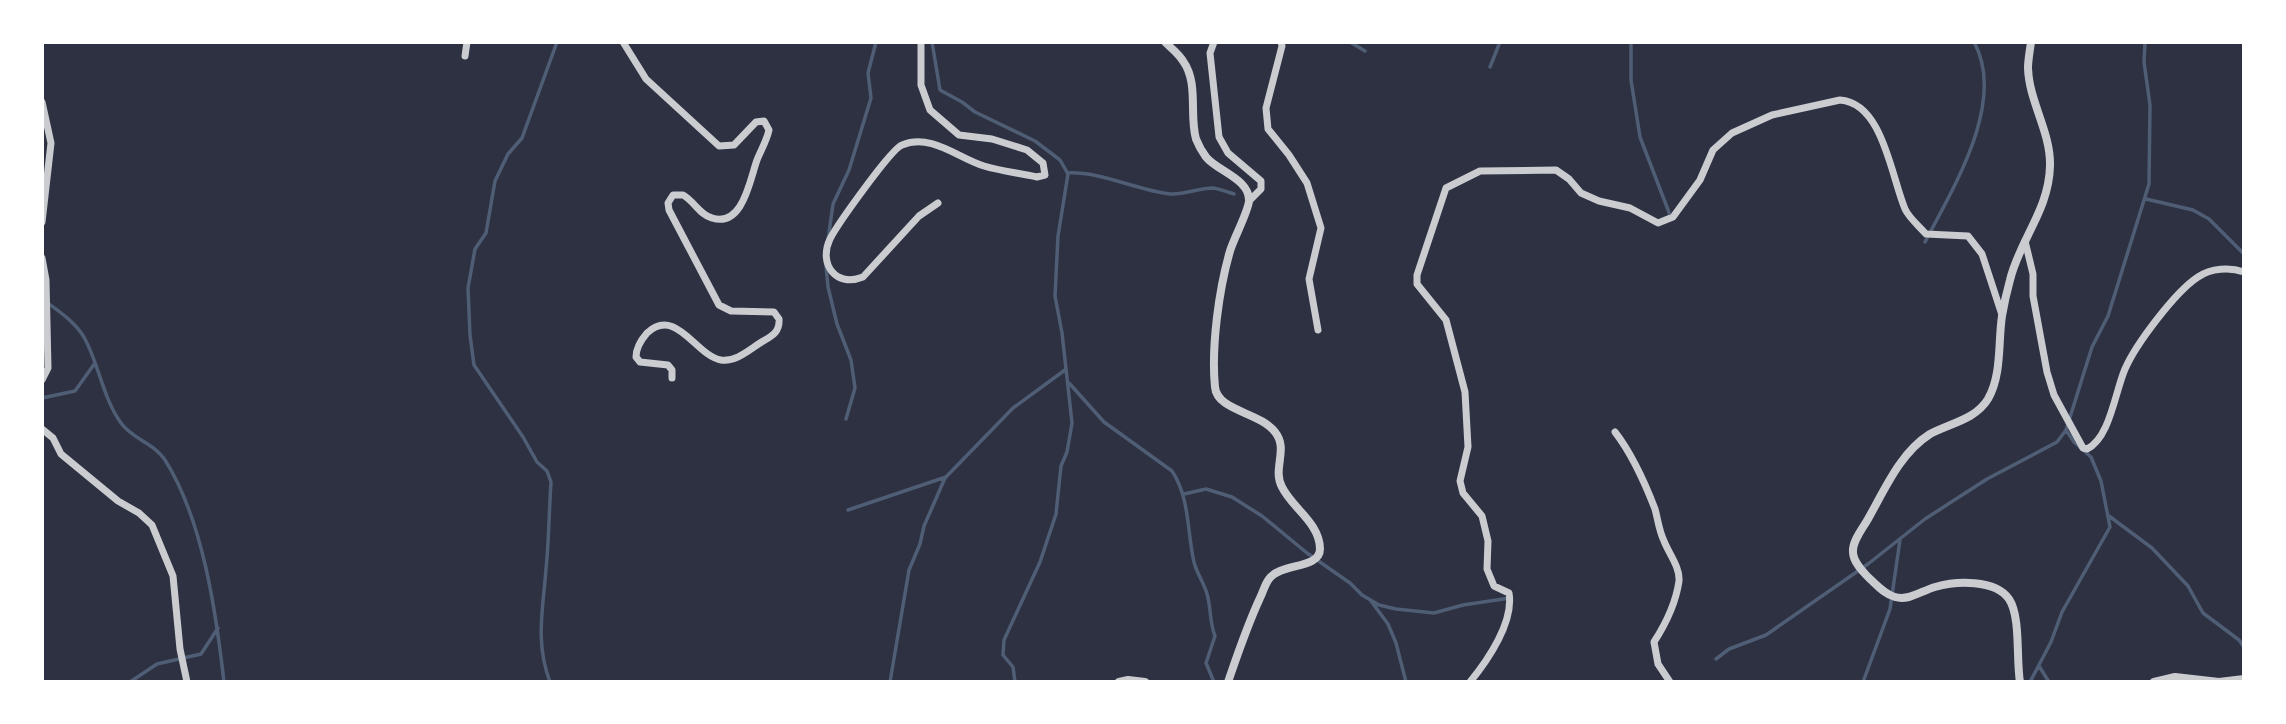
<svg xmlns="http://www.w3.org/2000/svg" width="2286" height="724" viewBox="0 0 2286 724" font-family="Arial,sans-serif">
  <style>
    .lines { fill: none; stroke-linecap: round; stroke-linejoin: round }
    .stream { stroke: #4f5d75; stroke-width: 3.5 }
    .minor { stroke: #caccd0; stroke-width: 7 }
    .tertiary { stroke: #caccd0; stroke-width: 8 }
  </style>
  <rect width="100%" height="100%" fill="#2d3142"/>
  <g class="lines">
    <path class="stream" d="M 932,42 L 940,90 L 962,102 L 975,112 L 1035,141 L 1060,160 L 1068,174 L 1058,236 L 1055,296 L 1062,333 L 1072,423 L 1067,452 L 1061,466 L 1056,514 L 1040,562 L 1004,640 L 1003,655 L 1013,667 L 1015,682
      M 1350,42 L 1365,51
      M 1631,42 L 1631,80 L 1640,137 L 1670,215
      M 1490,67 L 1500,42
      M 42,141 L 42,151
      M 1067,173 C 1100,171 1136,190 1170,194 C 1185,195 1198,188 1213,188 C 1220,189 1228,192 1234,194
      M 2146,199 L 2193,210 L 2209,219 L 2244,254
      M 828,240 L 833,204 L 849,170 L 871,98 L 868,73 L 876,42
      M 1925,242 C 1953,188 2007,102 1974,42
      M 826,266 L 828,287 L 837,324 L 851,360 L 855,388 L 846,419
      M 42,299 C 57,310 76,322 85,339 C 99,365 103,398 121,423 C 132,439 154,443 165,460 C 203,520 216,612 224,682
      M 1069,383 L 1104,422 L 1172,471 C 1190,498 1187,532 1194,562 C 1197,575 1206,585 1208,598 C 1211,611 1210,624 1215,636 L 1206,663 L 1214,682
      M 42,398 L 75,391 L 95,363
      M 1184,494 L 1206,489 L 1232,497 L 1262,516 L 1307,553 L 1350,583 L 1362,595 L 1379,605 L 1396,609 L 1434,613 L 1463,605 L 1510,598
      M 848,510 L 946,477
      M 2109,516 L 2152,548 L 2188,586 L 2203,613 L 2239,640 L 2244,647
      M 1371,601 L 1388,624 L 1396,643 L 1406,682
      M 1716,659 L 1729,649 L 1766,635 L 1868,564 L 1925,519 L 1987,479 L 2057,442 L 2066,430
      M 2039,666 L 2049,682
      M 130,682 L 157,664 L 201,654 L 218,628
      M 550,682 C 535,642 543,610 546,569 C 549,540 549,511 551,482 L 547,471 L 537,462 L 523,437 L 474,365 L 470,335 L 468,288 L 475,249 L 486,233 L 495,181 L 508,154 L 522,138 L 557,42
      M 890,682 L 909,570 L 920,544 L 924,526 L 945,478 L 1013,408 L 1065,370
      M 1863,682 L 1890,609 L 1900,540
      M 2030,682 L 2051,642 L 2062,612 L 2110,527 L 2101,481 L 2091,457 L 2074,442 L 2066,430 L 2092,347 L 2108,316 L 2149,184 L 2150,105 L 2144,62 L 2145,42"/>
    <path class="minor" d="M 623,42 L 646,79 L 719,146 L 734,145 L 756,122 L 764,121 L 769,130 C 767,140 761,150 757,160 C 750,179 743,228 712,218 C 700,215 694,201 683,195 L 673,195 L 668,203 L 669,210 L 719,305 L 731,311 L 774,312 L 779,319 C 780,333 771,336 760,343 C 749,350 736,362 721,360 C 696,356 676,306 647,333 C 641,340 636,348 636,357 L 640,362 L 668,365 L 672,370 L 672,378
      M 921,42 L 921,85 L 930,110 L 959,135 L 992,139 L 1027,150 L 1043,163 L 1045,175 L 1037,177 C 1019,173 1000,171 984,166 C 958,158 931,133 902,145 C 891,149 837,225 830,239 C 818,264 836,288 863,277 L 919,216 L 938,203
      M 1214,42 L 1210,53 L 1219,137 L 1228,153 L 1261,181 L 1261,189 L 1249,201
      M 1281,42 L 1282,46 L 1266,108 L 1268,129 L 1289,155 L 1307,183 L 1321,228 L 1309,279 L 1318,330
      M 465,56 L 467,42
      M 42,102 L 51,143 L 42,222
      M 2025,241 L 2033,274 L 2033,296 L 2047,372 L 2054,395 L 2083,448 L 2087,449 C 2110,438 2115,392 2125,369 C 2136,344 2175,292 2198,277 C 2211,268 2230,267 2244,272
      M 42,258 L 46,280 L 48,368 L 42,380
      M 42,429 L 53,438 L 61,454 L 118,501 L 139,513 L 152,525 L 173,576 L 180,649 L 187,682
      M 1615,432 C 1632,454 1645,483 1655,509 C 1658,520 1659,531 1664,541 C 1669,554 1680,567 1679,581 C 1676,602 1665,625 1654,642 L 1658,664 L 1670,682
      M 1470,682 C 1488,660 1514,622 1509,593 L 1494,586 L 1487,569 L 1488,541 L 1482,516 L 1463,493 L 1460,481 L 1468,447 L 1465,392 L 1446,320 L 1417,284 L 1417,275 L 1446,188 L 1480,171 L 1556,170 L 1569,179 L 1581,193 L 1599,201 L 1630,208 L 1658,223 L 1673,217 L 1700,180 L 1713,150 L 1732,133 L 1772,115 L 1840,100 C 1883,103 1891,176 1905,209 C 1909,218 1920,227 1926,234 L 1968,236 L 1982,254 L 2002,315"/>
    <path class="tertiary" d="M 1165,42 C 1171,48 1179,54 1183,61 C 1199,83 1189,115 1196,139 C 1198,144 1203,153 1206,157 C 1217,171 1250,179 1249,201 C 1248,212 1234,238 1230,251 C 1219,289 1211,347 1215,387 C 1217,411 1260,412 1275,432 C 1289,449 1272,469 1282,487 C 1292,508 1320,523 1320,549 C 1320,569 1280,563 1269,579 C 1265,584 1263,592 1260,598 C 1247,626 1238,653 1228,682
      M 1119,682 L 1128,680 L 1145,682
      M 2020,682 C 2016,659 2021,617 2009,599 C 1995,579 1956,581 1935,587 C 1921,591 1909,601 1895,597 C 1884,594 1877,585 1869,578 C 1863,572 1853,562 1853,552 C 1852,541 1863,528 1868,519 C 1885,489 1900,453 1930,434 C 1950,423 1975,420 1988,399 C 2002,375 1998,342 2002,316 C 2004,304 2007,291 2010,280 C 2020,239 2049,210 2050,166 C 2051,132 2029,102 2028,68 C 2028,60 2030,50 2031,42
      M 2154,682 L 2175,677 L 2219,682
      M 2219,682 L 2244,679"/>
  </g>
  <rect width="2286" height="724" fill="none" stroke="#ffffff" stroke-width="88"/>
</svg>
